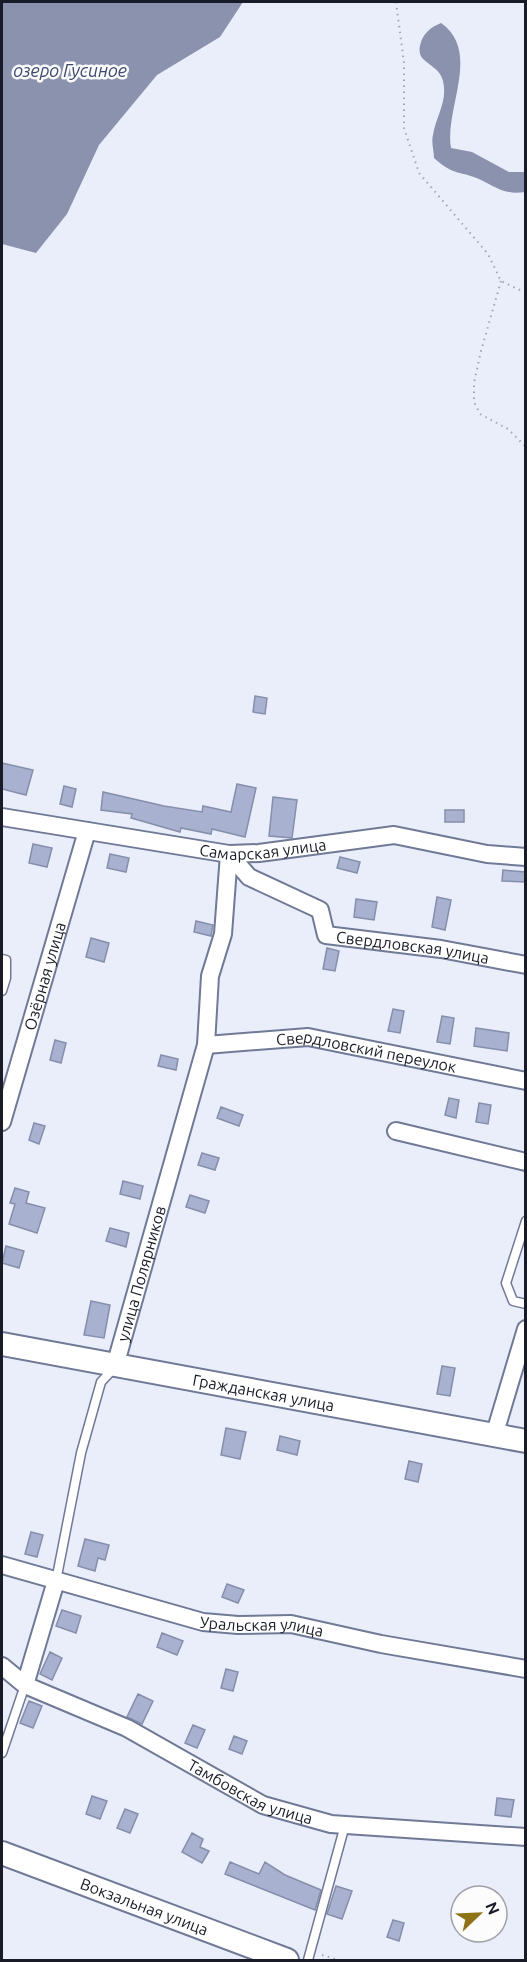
<svg xmlns="http://www.w3.org/2000/svg" width="527" height="1962" viewBox="0 0 527 1962" font-family="Ubuntu,sans-serif">
  <style>
    .water { fill: #8a92ad }
    .building { fill: #a8b1cf; stroke: #858eaa; stroke-width: 1.5 }
    .lines { fill: none; stroke-linecap: round; stroke-linejoin: round }
    .lane-casing { stroke: #707995; stroke-width: 11 }
    .street-casing { stroke: #707995; stroke-width: 20 }
    .secondary-casing { stroke: #707995; stroke-width: 26 }
    .path { stroke: #a2a5b2; stroke-width: 2; stroke-dasharray: 1.5 4.5; stroke-linecap: butt }
    .lane { stroke: #fff; stroke-width: 8 }
    .street { stroke: #fff; stroke-width: 16 }
    .secondary { stroke: #fff; stroke-width: 22 }
    .labels { text-anchor: middle; stroke-width: 5; stroke-linejoin: round; paint-order: stroke }
    .street-label { font-size: 16px; fill: #191c27; stroke: #fcfcfc }
    .water-label { font-size: 18px; font-style: italic; fill: #3f4a73; stroke: #fcfcfc }
  </style>
  <rect width="100%" height="100%" fill="#eaeefb"/>
  <path class="water" d="M 2,2 L 243,2 L 220,37 L 157,75 L 99,145 L 67,214 L 36,253 L 2,244 Z
    M 441,23 C 482,52 444,109 451,148 L 472,152 L 509,172 L 525,172 L 525,192 C 506,195 497,188 481,180 C 460,170 455,177 434,158 C 434,151 431,142 433,135 C 436,116 448,101 443,81 C 439,63 416,64 420,46 C 422,34 431,27 441,23 Z"/>
  <path class="building" d="M 255,696 L 267,698 L 265,714 L 253,712 Z
    M 2,763 L 33,770 L 26,795 L 2,789 Z
    M 237,784 L 256,788 L 245,837 L 212,829 L 211,834 L 181,828 L 180,832 L 131,818 L 132,814 L 101,810 L 103,792 L 164,806 L 202,812 L 203,806 L 231,812 Z
    M 64,786 L 76,789 L 72,807 L 60,804 Z
    M 273,797 L 297,800 L 292,838 L 269,836 Z
    M 445,810 L 464,810 L 464,822 L 445,822 Z
    M 33,844 L 52,848 L 47,867 L 29,863 Z
    M 110,854 L 129,858 L 126,872 L 107,868 Z
    M 340,857 L 360,862 L 357,873 L 337,868 Z
    M 503,870 L 525,872 L 525,882 L 502,881 Z
    M 437,897 L 451,900 L 445,930 L 432,927 Z
    M 356,899 L 377,902 L 374,920 L 354,917 Z
    M 196,921 L 213,925 L 211,936 L 194,932 Z
    M 91,938 L 109,943 L 104,962 L 86,957 Z
    M 327,948 L 339,951 L 335,971 L 323,969 Z
    M 393,1009 L 404,1011 L 400,1033 L 388,1031 Z
    M 442,1016 L 454,1018 L 450,1044 L 437,1042 Z
    M 476,1028 L 509,1033 L 507,1051 L 474,1046 Z
    M 55,1040 L 66,1043 L 61,1063 L 50,1060 Z
    M 161,1055 L 178,1059 L 176,1070 L 158,1066 Z
    M 449,1098 L 459,1100 L 456,1118 L 445,1115 Z
    M 479,1103 L 491,1105 L 488,1124 L 476,1122 Z
    M 221,1107 L 243,1115 L 239,1126 L 217,1118 Z
    M 34,1123 L 45,1126 L 39,1144 L 29,1140 Z
    M 202,1153 L 219,1158 L 215,1170 L 198,1165 Z
    M 123,1181 L 143,1186 L 140,1199 L 120,1194 Z
    M 15,1188 L 29,1192 L 26,1203 L 45,1208 L 37,1233 L 9,1224 L 15,1204 L 10,1203 Z
    M 190,1195 L 209,1201 L 205,1213 L 186,1207 Z
    M 110,1228 L 129,1233 L 126,1247 L 106,1241 Z
    M 6,1246 L 24,1251 L 19,1268 L 2,1263 Z
    M 91,1301 L 110,1305 L 104,1338 L 84,1335 Z
    M 442,1366 L 455,1368 L 450,1396 L 437,1394 Z
    M 226,1428 L 246,1432 L 240,1459 L 221,1455 Z
    M 280,1436 L 300,1441 L 297,1455 L 277,1450 Z
    M 409,1461 L 422,1464 L 418,1482 L 405,1479 Z
    M 31,1532 L 43,1535 L 37,1557 L 25,1554 Z
    M 85,1539 L 109,1545 L 105,1560 L 98,1558 L 95,1571 L 78,1566 Z
    M 227,1584 L 244,1590 L 238,1603 L 222,1597 Z
    M 62,1610 L 81,1616 L 76,1633 L 56,1626 Z
    M 162,1633 L 183,1641 L 177,1655 L 157,1647 Z
    M 50,1652 L 62,1658 L 52,1680 L 40,1674 Z
    M 226,1669 L 238,1672 L 233,1691 L 221,1688 Z
    M 138,1694 L 153,1701 L 142,1724 L 127,1717 Z
    M 29,1701 L 42,1706 L 33,1728 L 20,1723 Z
    M 193,1725 L 205,1730 L 197,1748 L 185,1743 Z
    M 234,1736 L 247,1741 L 242,1754 L 229,1749 Z
    M 92,1796 L 107,1801 L 100,1819 L 86,1814 Z
    M 497,1798 L 514,1800 L 511,1817 L 495,1815 Z
    M 125,1809 L 138,1814 L 130,1833 L 117,1828 Z
    M 192,1833 L 203,1839 L 200,1847 L 209,1851 L 202,1863 L 182,1852 Z
    M 230,1862 L 259,1874 L 265,1862 L 285,1875 L 321,1890 L 315,1910 L 225,1874 Z
    M 336,1886 L 352,1891 L 342,1919 L 327,1914 Z
    M 393,1920 L 404,1923 L 399,1941 L 387,1937 Z"/>
  <g class="lines">
    <g class="lane-casing">
      <path id="lane" d="M 2,959 L 6,960 L 6,978 L 2,991
        M 526,1221 L 506,1283 L 513,1301 L 526,1304
        M 56,1581 L 81,1453 L 101,1382 L 115,1367
        M 2,1753 L 25,1685
        M 308,1960 L 345,1825"/>
    </g>
    <g class="street-casing">
      <g id="street">
        <path id="s1" d="M 2,817 L 229,854 L 259,853 L 394,835 L 487,854 L 526,857"/>
        <path id="s2" d="M 229,854 L 249,877 L 320,910 L 326,935 L 441,949 L 526,965"/>
        <path id="s3" d="M 206,1045 L 308,1037 L 526,1081"/>
        <path id="s4" d="M 2,1122 L 87,831"/>
        <path d="M 396,1131 L 526,1162"/>
        <path id="s5" d="M 115,1366 L 206,1045 L 210,976 L 223,934 L 229,854"/>
        <path d="M 494,1436 L 526,1329"/>
        <path id="s6" d="M 2,1565 L 203,1622 L 238,1625 L 291,1624 L 381,1644 L 526,1669"/>
        <path id="s7" d="M 2,1666 L 25,1685 L 127,1728 L 263,1805 L 331,1824 L 526,1837"/>
        <path d="M 25,1685 L 56,1581"/>
      </g>
    </g>
    <g class="secondary-casing">
      <g id="secondary">
        <path id="s8" d="M 2,1344 L 526,1441"/>
        <path id="s9" d="M 2,1853 L 287,1960"/>
      </g>
    </g>
    <path class="path" d="M 396,2 L 404,63 L 404,128 L 419,173 L 488,254 L 501,281 L 526,293
      M 501,281 L 481,351 L 474,383 L 474,402 L 480,414 L 508,429 L 526,447
      M 322,1955 L 339,1960"/>
    <use href="#lane" class="lane"/>
    <use href="#street" class="street"/>
    <use href="#secondary" class="secondary"/>
  </g>
  <g class="labels">
    <g class="street-label">
      <text dy="6" stroke="none"><textPath href="#s1" startOffset="264">Самарская улица</textPath></text>
      <text dy="6" stroke="none"><textPath href="#s2" startOffset="222">Свердловская улица</textPath></text>
      <text dy="6" stroke="none"><textPath href="#s4" startOffset="152">Озёрная улица</textPath></text>
      <text dy="6" stroke="none"><textPath href="#s3" startOffset="162">Свердловский переулок</textPath></text>
      <text dy="6" stroke="none"><textPath href="#s5" startOffset="96">улица Полярников</textPath></text>
      <text dy="6" stroke="none"><textPath href="#s8" startOffset="266">Гражданская улица</textPath></text>
      <text dy="6" stroke="none"><textPath href="#s6" startOffset="268">Уральская улица</textPath></text>
      <text dy="6" stroke="none"><textPath href="#s7" startOffset="280">Тамбовская улица</textPath></text>
      <text dy="6" stroke="none"><textPath href="#s9" startOffset="152">Вокзальная улица</textPath></text>
    </g>
    <g class="water-label">
      <text x="70" y="77">озеро Гусиное</text>
    </g>
  </g>
  <rect width="527" height="1962" fill="none" stroke="#191c27" stroke-width="6"/>
  <g transform="translate(479 1914) rotate(67)"><circle r="28" fill="#fcfcfc" stroke="#a1a2a7" stroke-width="1.5"/>
  <path d="M0-4.5L10 22L0 15L-10 22Z" fill="#8e7216"/>
  <text y="-9" font-size="16" font-weight="bold" text-anchor="middle" fill="#191c27">N</text>
  </g>
</svg>
